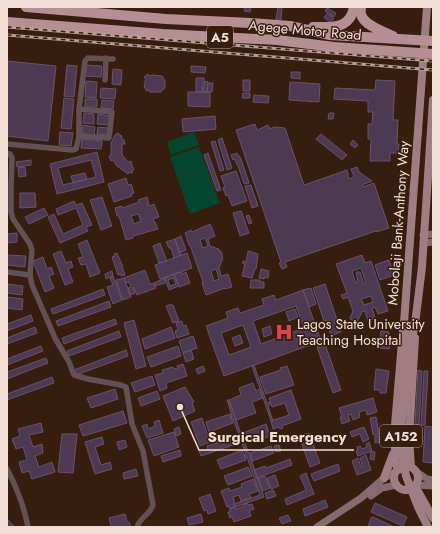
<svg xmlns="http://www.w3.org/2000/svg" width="440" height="534" viewBox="0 0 440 534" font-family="Jost,sans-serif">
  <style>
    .green { fill: #054631 }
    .building { fill: #4d3a53; stroke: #68536e; fill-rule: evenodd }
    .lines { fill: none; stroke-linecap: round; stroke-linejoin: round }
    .street { stroke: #625255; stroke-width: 5.5 }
    .secondary { stroke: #846b6f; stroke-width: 7 }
    .primary { stroke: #9f7e83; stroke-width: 8 }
    .highway { stroke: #b68f95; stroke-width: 10 }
    .rail-casing { stroke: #b5a094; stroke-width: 3 }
    .rail { stroke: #381e0e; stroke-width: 1.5; stroke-dasharray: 4.5; stroke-linecap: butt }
    .labels { text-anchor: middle; stroke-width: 3; stroke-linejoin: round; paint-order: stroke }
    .shield { fill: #381e0e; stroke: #baa599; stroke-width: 1 }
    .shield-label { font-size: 13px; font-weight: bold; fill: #f1dfd5 }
    .street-label { font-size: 14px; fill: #f1dfd5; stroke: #381e0e }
    .poi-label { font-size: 14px; fill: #f1dfd5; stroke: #381e0e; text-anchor: start }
    .leader { fill: none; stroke: #f1dfd5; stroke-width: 1.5 }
    .callout-dot { fill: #f1dfd5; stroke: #381e0e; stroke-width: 1.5 }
    .callout-label { font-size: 15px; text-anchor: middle; font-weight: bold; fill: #f1dfd5; stroke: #381e0e; stroke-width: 3; stroke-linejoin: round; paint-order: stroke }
  </style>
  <rect width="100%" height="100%" fill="#381e0e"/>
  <path class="green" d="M 194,132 L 199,145 L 171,155 L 167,142 Z
    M 199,147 L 220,203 L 190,214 L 170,157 Z"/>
  <path class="building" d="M 245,7 L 251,7 L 250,12 L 244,11 Z
    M 278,7 L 282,7 L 281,20 L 276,20 Z
    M 327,8 L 336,13 L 334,17 L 325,11 Z
    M 328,13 L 334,19 L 330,23 L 324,17 Z
    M 7,61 L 56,66 L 48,141 L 7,136 Z
    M 67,65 L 77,66 L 74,97 L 64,96 Z
    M 86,65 L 102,66 L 101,77 L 85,76 Z
    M 191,66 L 206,67 L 205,73 L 191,72 Z
    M 113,69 L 122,70 L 121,85 L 112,84 Z
    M 291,72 L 300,72 L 300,79 L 291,78 Z
    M 148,74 L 150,76 L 152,75 L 162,76 L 165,81 L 165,88 L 161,92 L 150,92 L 149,90 L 147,91 L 144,87 L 145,86 L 144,84 L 146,79 L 144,77 Z
    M 196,78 L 204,78 L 204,83 L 203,83 L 202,92 L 196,92 Z
    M 243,80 L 250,80 L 250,91 L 243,91 Z
    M 376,80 L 395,81 L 393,120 L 398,120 L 397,144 L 399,144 L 398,153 L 390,153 L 390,161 L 370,161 L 371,139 L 368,139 L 368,124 L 372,124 L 373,112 L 368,112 L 368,101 L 334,99 L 335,88 L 375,90 Z
    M 86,81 L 97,82 L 96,98 L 85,97 Z
    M 205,81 L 208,82 L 207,92 L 203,92 Z
    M 290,82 L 320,84 L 319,102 L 289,100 Z
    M 208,83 L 213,83 L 212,92 L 207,92 Z
    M 101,88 L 116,89 L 115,99 L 100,98 Z
    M 188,92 L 210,92 L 210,107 L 188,106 Z
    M 243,93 L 250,93 L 250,98 L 242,98 Z
    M 254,95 L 269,96 L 268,103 L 253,102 Z
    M 64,98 L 74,99 L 71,129 L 61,128 Z
    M 85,99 L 97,99 L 97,107 L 85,107 Z
    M 102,100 L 114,101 L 113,109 L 101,108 Z
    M 84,113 L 94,114 L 94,124 L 83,123 Z
    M 329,113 L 334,113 L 333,119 L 328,119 Z
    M 98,114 L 110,116 L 109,125 L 97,124 Z
    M 215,116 L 216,129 L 183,132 L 182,119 Z
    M 255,124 L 257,130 L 268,125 L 270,129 L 274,127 L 285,128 L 304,185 L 347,170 L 349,179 L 354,177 L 351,169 L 357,167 L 359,172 L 372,181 L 362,185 L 363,187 L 374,183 L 389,228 L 376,232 L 376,231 L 285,262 L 287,267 L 282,269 L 279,263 L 281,262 L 236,130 Z
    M 83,125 L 95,127 L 94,135 L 82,134 Z
    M 98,127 L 108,128 L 108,135 L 97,134 Z
    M 60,132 L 73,133 L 71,146 L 59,145 Z
    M 117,133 L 122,136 L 121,138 L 124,140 L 125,144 L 122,144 L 122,154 L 126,160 L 129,162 L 131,161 L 132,164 L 132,167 L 134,168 L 132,173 L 129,172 L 128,174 L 117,166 L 113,160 L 111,161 L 109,156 L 111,155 L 111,143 L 115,135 L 116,135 Z
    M 321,134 L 347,155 L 342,160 L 316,139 Z
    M 222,138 L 232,168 L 227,170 L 218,140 Z
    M 82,139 L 102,141 L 101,149 L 81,148 Z
    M 353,140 L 358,145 L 355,148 L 350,144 Z
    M 215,141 L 224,170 L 220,171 L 211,142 Z
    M 97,152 L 104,182 L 57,194 L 50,164 ZM 91,160 L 96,177 L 63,185 L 58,168 Z
    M 208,153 L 221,190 L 217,191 L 204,155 Z
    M 237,153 L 241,159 L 249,183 L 244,184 L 238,165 L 237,165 L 235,159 L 233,160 L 231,155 Z
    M 31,160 L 31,165 L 17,167 L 16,162 Z
    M 25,167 L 26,176 L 19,177 L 18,168 Z
    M 236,171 L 247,201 L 232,206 L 228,195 L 226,196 L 223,188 L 225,187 L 221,176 Z
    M 85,173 L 87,179 L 73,183 L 71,176 Z
    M 126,178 L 128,185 L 131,184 L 134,193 L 131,194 L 132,196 L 114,202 L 108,184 Z
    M 251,185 L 258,206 L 252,208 L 245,186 Z
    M 20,193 L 35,193 L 36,207 L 20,208 Z
    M 102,197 L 112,226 L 101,230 L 90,200 Z
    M 147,197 L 149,204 L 147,204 L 148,206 L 154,204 L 159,217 L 153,219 L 154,222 L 155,222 L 158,229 L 133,236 L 133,238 L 126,240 L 119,216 L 117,216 L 115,208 L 122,206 L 122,208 L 139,202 L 138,200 ZM 138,214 L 141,221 L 134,224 L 131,216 Z
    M 74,201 L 76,205 L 82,203 L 92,225 L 86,227 L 88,231 L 60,243 L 48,217 L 54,214 L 63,234 L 83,225 L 76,208 L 58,215 L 56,209 Z
    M 44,208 L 48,215 L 29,224 L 25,217 Z
    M 241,211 L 249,233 L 240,236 L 233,213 Z
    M 249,215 L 252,223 L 249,224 L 246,216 Z
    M 210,224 L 215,236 L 208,239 L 210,246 L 219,249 L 219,251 L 221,251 L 223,259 L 221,259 L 222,261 L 219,268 L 221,276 L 228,274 L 232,287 L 225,289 L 225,288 L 206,295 L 202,283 L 203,282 L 190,245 L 189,245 L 185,233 L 191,230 L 192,232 ZM 205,238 L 208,246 L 203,248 L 200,240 ZM 216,269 L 219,279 L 214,281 L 211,271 Z
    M 17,233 L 17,242 L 7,243 L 7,234 Z
    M 181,236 L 186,250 L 179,253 L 175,239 Z
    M 175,239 L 181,255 L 174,258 L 171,248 L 169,248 L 166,242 Z
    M 87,240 L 100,273 L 90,277 L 86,264 L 81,265 L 78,258 L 83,257 L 78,244 Z
    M 160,243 L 167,261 L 159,263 L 153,246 Z
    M 61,251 L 66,263 L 71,261 L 73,267 L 68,269 L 73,282 L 65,285 L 53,254 Z
    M 248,251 L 258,254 L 256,269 L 255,269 L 252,278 L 242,276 L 245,264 L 243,264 L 243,261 L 246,262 Z
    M 117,253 L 123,267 L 122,267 L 125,275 L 121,276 L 121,274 L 118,275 L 112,257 L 115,256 L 114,254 Z
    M 187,253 L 192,268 L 160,279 L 155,265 Z
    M 7,255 L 26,256 L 25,267 L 7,265 Z
    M 362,255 L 365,263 L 371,261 L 388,311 L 378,314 L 375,307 L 372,308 L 375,318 L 368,321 L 365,311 L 362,312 L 357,322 L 350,319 L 353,311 L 348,297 L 343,299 L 341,295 L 347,293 L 336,264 ZM 361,268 L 366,283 L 364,284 L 360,272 L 356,272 L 358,282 L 356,283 L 352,271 ZM 371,296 L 373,302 L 364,305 L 361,299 Z
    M 43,257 L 47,269 L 51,267 L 54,274 L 49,276 L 54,288 L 45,292 L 33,261 Z
    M 389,260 L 394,275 L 380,280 L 375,265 Z
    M 261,269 L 269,271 L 268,278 L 264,277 L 264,279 L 259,278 Z
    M 145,270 L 150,284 L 154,283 L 156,288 L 137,295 L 134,287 L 133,288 L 135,293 L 130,295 L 128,288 L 131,287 L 129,282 L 126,283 L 124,278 Z
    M 112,271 L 113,276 L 106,279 L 105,274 Z
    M 181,272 L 182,274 L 186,272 L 190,283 L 179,287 L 174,274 Z
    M 174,274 L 179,286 L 169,290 L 165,278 ZM 173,278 L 176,284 L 170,286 L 168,280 Z
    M 113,276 L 122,300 L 113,304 L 107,287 L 113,285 L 110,278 Z
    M 124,278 L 131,297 L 123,300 L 116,280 Z
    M 165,278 L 165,283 L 155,286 L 154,283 Z
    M 251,280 L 260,280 L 260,282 L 264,282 L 264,288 L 250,288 Z
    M 7,284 L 23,286 L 22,295 L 7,293 Z
    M 325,284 L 341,332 L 331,336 L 328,326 L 330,325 L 329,320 L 324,321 L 313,288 Z
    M 311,288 L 316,304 L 309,307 L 303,290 Z
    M 103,289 L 105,295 L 53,314 L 51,309 Z
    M 303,290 L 321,341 L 224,376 L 206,326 L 228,318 L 226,312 L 238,308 L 240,313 L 264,305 L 262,299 L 274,295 L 276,300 ZM 296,306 L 304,328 L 261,344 L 253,321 ZM 243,325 L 251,347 L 229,355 L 221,333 Z
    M 7,297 L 23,299 L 22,310 L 7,308 Z
    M 109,301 L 111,307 L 58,326 L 56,321 Z
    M 171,304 L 172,306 L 173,305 L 179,321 L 173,323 L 166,306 Z
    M 295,309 L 298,317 L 289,321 L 286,312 Z
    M 31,315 L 33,321 L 7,331 L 7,324 Z
    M 115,319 L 117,324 L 64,344 L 62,338 Z
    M 134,320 L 146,366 L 136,369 L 124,323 Z
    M 182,321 L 183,326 L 186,325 L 189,334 L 177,338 L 175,331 L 178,330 L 176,323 Z
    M 270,326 L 272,334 L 264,337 L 262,329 Z
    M 35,327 L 37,333 L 7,344 L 7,338 Z
    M 171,327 L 175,338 L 145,349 L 142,339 Z
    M 119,331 L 121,337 L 69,356 L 67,351 Z
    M 381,331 L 389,332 L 388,338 L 391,339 L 389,349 L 379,348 Z
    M 240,335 L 243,343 L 235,346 L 232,338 Z
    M 193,336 L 197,348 L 183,353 L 179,341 Z
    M 325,344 L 341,390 L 333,393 L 317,347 Z
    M 41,346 L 43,351 L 7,365 L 7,359 Z
    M 178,346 L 181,356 L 151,367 L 147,357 Z
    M 126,350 L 128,356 L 76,375 L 74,370 Z
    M 191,350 L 194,359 L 186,362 L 183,353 Z
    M 46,358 L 48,363 L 7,379 L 7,372 Z
    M 183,364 L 187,376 L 166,383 L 167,388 L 160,391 L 155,375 L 163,373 L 162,370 L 173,367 L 174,369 L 178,368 L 177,366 Z
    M 254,365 L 267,403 L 270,402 L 271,404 L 268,406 L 273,421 L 271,421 L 252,366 Z
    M 203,366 L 205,371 L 198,374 L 196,369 Z
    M 287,366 L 294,385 L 266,394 L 260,377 L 281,370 L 280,368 Z
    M 376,369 L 389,371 L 386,393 L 380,393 L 380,390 L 374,390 Z
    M 418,370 L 422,371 L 419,425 L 415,424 Z
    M 424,371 L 428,371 L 425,425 L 421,425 Z
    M 152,376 L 155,385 L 135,392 L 131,383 Z
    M 52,377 L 54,383 L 7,400 L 7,394 Z
    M 253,383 L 256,391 L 260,389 L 263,398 L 252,402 L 256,413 L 236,420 L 229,400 L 241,395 L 239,388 Z
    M 185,387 L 194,402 L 192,403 L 195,411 L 173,421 L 163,396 Z
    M 115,389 L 118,399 L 91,408 L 87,398 Z
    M 291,390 L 301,419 L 282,426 L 283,428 L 280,429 L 279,427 L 273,429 L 271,421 L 289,415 L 285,403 L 272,407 L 269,398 Z
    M 157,391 L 160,399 L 141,406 L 138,398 Z
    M 373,398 L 377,412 L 367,415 L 366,410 L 359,412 L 360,417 L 353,420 L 351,414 L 348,415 L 350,421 L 342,424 L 340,417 L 342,417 L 339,408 Z
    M 227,400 L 229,400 L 241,434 L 243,433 L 244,435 L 242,436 L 249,454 L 250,453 L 251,456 L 250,456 L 264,497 L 235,507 L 234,504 L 260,495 L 247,457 L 245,458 L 244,455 L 246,455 L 240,437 L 237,438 L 237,436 L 239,435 L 233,419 L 232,419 L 231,417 L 232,416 Z
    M 123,411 L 127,423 L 83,436 L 79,425 Z
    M 230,414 L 233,423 L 209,432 L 206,422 Z
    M 376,417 L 379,434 L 373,435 L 370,418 Z
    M 202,418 L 210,442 L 200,446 L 191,422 Z
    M 159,420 L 163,433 L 147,438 L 142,426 L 147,424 L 148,429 L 155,426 L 154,422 Z
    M 41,423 L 43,432 L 29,435 L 33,447 L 42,444 L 43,453 L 35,456 L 39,467 L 52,462 L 55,472 L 32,479 L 29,471 L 22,473 L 19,462 L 27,460 L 23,447 L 16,449 L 12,439 L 20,436 L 18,429 Z
    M 266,424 L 270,436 L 260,440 L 258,435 L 246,439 L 243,433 Z
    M 425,426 L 433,427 L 433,463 L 423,462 Z
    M 179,427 L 181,434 L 176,436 L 174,429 Z
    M 364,427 L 369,439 L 363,442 L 360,434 L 352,437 L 350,432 Z
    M 174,432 L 179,447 L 154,456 L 148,440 Z
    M 309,433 L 320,463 L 310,467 L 299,436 Z
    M 62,434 L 77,434 L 73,473 L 58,472 Z
    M 237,436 L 239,443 L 201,456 L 199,451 L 208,449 L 207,446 Z
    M 375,436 L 379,436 L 380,442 L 375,443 Z
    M 102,437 L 104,444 L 95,447 L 101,465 L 110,462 L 112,469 L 95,474 L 85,442 Z
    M 125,440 L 127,447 L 119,450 L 117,442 Z
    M 369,442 L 372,451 L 358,456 L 356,451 L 358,450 L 357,447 L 360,446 L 362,449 L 367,447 L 366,444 Z
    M 279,445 L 281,451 L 276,452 L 274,446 Z
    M 271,446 L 274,453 L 252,461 L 250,453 Z
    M 180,450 L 181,456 L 163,462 L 161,456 Z
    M 242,450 L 246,460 L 221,469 L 217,460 Z
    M 371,451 L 375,452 L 374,460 L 370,459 Z
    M 366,455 L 371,470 L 357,475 L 352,461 L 358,458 L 361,467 L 363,467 L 360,458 Z
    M 290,459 L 292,465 L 257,478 L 254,470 L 265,466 L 266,468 Z
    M 338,464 L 340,471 L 314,481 L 311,474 Z
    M 248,467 L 252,476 L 228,485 L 224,476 Z
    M 136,469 L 138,476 L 124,479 L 123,473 Z
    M 306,473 L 314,494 L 287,505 L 285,499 L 306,490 L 300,476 Z
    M 275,475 L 279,486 L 271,489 L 267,478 Z
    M 265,476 L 270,488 L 263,491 L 258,479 Z
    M 253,479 L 258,491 L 249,494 L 251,498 L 241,501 L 239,495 L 233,497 L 235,504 L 234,504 L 235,507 L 230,509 L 229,506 L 227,507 L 221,491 L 229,488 L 230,491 L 242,487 L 241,484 Z
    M 273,490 L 276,496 L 267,499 L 265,493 Z
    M 210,494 L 216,511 L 208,514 L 207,510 L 204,511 L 199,498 Z
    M 325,500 L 328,507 L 305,516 L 303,509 Z
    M 247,503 L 248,505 L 252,504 L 254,509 L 249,511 L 251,516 L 234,522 L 232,517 L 230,518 L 228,512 L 230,512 L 230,509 L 235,507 L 236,509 L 244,506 L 244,504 Z
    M 375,503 L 407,517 L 403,526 L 371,512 Z
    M 125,514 L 127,522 L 129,522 L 131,527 L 111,527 L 109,518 Z
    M 201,514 L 203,522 L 189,525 L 187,518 Z
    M 288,515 L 291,521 L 282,524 L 279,518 Z
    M 373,517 L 394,527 L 368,527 L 371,518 Z
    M 7,519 L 15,527 L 7,527 Z"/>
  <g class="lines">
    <path class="street" d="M 105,80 L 106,58
      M 79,136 L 109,138 L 112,112 L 79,109
      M 7,144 L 72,150 L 76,149 L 79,136 L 79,109 L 85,61 L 88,58 L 113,59
      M 7,153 L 10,154 L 12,158 L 11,186 L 11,212 L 13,219 L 30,244 L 32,250 L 30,275
      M 7,272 L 30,275 L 32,285 L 55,338 L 69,362 L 74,375 L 88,379 L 121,385 L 126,387 L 132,424 L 143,451 L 153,505 C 150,515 140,517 137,527
      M 7,469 C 17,488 24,506 28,527"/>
    <path class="secondary" d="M 423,235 L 433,234
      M 423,243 L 433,242
      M 417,472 L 427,479 L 433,480
      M 416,485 L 433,486
      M 371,496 L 382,488 L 397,485
      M 317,527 L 361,498 L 384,478 L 396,472"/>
    <path class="primary" d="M 427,7 L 404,323 L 408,339 L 401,432 L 402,453 L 406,476 L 418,507 L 428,527
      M 411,344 L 415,324 L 422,267 L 433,100
      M394 478a12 12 0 1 1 24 0a12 12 0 1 1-24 0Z
      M 411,467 L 409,438 L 415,338
      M 398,470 L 395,461 L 395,425 L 403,330
      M 384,478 L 393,454
      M 415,486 L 433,518"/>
    <path class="highway" d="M 26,7 L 166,19 L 250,23 L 290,26 L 330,35 L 433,41
      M 361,7 C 361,9 360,12 361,14 C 363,25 384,32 393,36
      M 7,22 L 163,34 L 277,40 L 334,47 L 433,54
      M 313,27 C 331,27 350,30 354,7"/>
    <g class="rail-casing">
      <path id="rail" d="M 7,27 L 433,61
        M 7,35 L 433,70"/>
    </g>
    <use href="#rail" class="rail"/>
  </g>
  <defs>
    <g id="hospital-bare" transform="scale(1.38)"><path d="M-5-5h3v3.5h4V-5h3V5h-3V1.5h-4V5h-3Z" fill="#e0444e" stroke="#381e0e" stroke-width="2.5" paint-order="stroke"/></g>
  </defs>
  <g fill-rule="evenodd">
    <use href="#hospital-bare" x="284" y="332"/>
  </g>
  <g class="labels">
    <g class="shield">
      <rect x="207" y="26" width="26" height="22" rx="3"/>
      <rect x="380" y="425" width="42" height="22" rx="3"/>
    </g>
    <g class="shield-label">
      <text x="220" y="42">A5</text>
      <text x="401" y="441">A152</text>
    </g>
    <g class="street-label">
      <text transform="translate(305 30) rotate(5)" y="5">Agege Motor Road</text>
      <text transform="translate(398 223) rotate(-86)" y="5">Mobolaji Bank-Anthony Way</text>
    </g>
    <g class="poi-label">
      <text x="297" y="329">Lagos State University<tspan x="297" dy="16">Teaching Hospital</tspan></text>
    </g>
  </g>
  <path class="leader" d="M180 407L199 450H354"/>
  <circle class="callout-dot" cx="180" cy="407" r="4"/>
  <g class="callout-label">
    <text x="277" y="442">Surgical Emergency</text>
  </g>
  <rect width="440" height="534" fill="none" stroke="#f1dfd5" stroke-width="16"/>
</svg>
